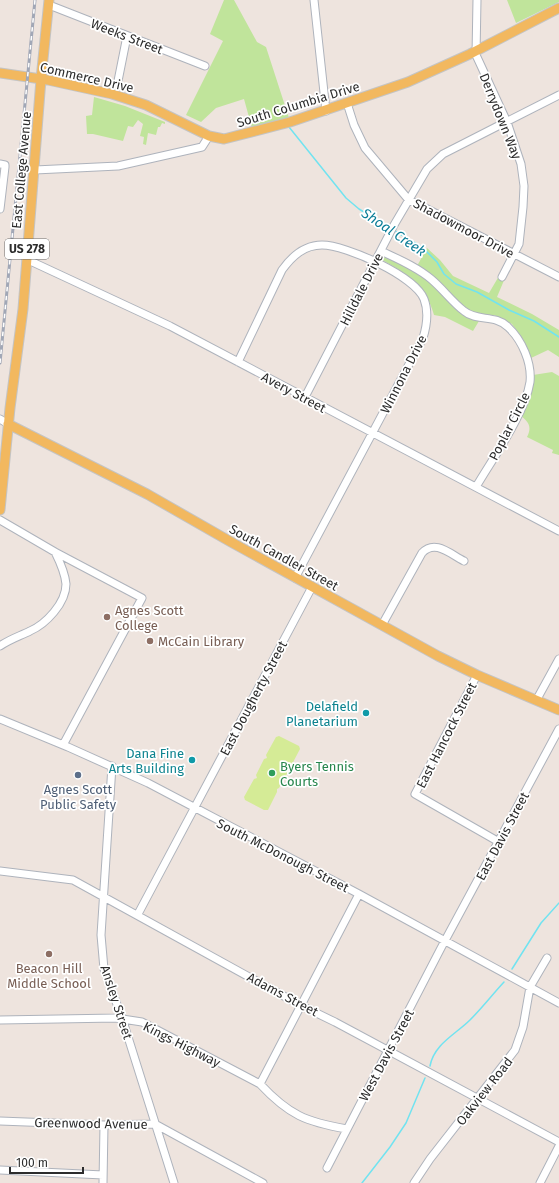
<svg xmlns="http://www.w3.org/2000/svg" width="559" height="1183" viewBox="0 0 559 1183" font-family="'Fira Sans',sans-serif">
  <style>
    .green { fill: #c0e49b }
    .pitch { fill: #d5eb96 }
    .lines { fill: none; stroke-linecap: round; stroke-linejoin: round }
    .stream { stroke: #71e3f0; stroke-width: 1.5 }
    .minor-casing { stroke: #aeb3bc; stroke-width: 9 }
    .major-casing { stroke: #c4c4c4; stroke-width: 11 }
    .minor { stroke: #fff; stroke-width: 7 }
    .major { stroke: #f2b85f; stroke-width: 9 }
    .rail-casing { stroke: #a1a7b6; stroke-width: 3 }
    .rail { stroke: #fff; stroke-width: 1.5; stroke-dasharray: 4.5; stroke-linecap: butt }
    .education-dot { fill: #8d6e63; stroke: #fff; stroke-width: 1.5 }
    .culture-dot { fill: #0f9aa8; stroke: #fff; stroke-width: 1.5 }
    .leisure-dot { fill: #2e9e5b; stroke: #fff; stroke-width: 1.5 }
    .service-dot { fill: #5c6f8a; stroke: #fff; stroke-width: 1.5 }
    .labels { text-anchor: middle; stroke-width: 3.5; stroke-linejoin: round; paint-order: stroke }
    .shield { fill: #fff; stroke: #6b6b6b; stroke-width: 1 }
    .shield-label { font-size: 12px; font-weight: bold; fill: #2c2c2c }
    .street-label { font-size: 13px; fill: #2c2c2c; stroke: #fff }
    .education-label { font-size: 13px; fill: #785e54; stroke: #fff; text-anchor: start }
    .culture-label { font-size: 13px; fill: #0d838f; stroke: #fff; text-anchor: end }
    .leisure-label { font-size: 13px; fill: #27864d; stroke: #fff; text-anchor: start }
    .service-label { font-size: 13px; fill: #4e5e75; stroke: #fff }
    .water-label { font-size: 14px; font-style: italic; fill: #0d7e98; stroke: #fff }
  </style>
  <rect width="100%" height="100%" fill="#eee4de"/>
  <path class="green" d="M 224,0 L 234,0 L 257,42 L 266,47 L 289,118 L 252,128 L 244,99 L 216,108 L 201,122 L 186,115 L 223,41 L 210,34 Z
    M 507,0 L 559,0 L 559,2 L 516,23 Z
    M 94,97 L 125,106 L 165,122 L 165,124 L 162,123 L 160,127 L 158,127 L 156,135 L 148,133 L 146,145 L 143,144 L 144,137 L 140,136 L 143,124 L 138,120 L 133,127 L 128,126 L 123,141 L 93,134 L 87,134 L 86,116 L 92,115 Z
    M 427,248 L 440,260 L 453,276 L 489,293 L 499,276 L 505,278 L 497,297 L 532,314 L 559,330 L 559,357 L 548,350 L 531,358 L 523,339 L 512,324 L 494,315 L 479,321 L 473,331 L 445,317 L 434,315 C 427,287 404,271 380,259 L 384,250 L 417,266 Z
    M 552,372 L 559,376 L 559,455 L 552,453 L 553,450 L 527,437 C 532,427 529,422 521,416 L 529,401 L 533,375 Z"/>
  <path class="pitch" d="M 279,736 L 299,746 L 300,749 L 290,768 L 287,769 L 288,772 L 279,788 L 277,789 L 277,792 L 268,810 L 264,810 L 245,800 L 244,797 L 254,779 L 257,778 L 256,775 L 264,759 L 267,758 L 266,755 L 276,737 Z"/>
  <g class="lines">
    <path class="stream" d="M 289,127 L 346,198 L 359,209 L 390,228
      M 395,231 L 422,247 L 437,262 L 444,274 L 456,284 L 477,292 L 509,310 L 534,321 L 559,337
      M 512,969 L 541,923 L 559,903
      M 430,1066 C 434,1044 456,1034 470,1020 C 482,1008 492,995 504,982
      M 362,1183 L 390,1147 L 406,1123 L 425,1078"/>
    <g class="minor-casing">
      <path id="minor" d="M 314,0 L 326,111
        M 477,0 L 476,55 L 507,122 L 521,164 L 524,186 L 523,207 L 519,244 L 502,277
        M 49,5 L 205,66
        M 118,81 L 127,36
        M 347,103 L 354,125 L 365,148 L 408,199 L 559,277
        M 0,164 L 5,165 L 5,167 L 0,209
        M 35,170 L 118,166 L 202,147 L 209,136
        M 381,251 C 398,259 417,267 431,279 C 443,289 452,302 464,311 C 477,322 495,314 508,327 C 522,340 532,363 530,382 C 525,414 493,458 476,487
        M 26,259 L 170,326 L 559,531
        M 238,362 L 282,270 C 292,256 304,245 322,245 C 346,245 415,276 424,299 C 429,312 427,325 423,338 L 295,578
        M 305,397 L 394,225 L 427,169 L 443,154 L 559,95
        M 0,419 L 8,424
        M 0,520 L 55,552 C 60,562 65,573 66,584 C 66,603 46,624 30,631 C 20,636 10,639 0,646
        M 55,552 L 142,598 L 63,745
        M 382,625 L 422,553 C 435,539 450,554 464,561
        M 477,675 L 415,794 L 499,842
        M 537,699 L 559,659
        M 0,719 L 68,747 L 148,783 L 359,894 L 559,1003
        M 112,766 L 101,935 L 104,969 L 122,1018 L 174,1183
        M 0,871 L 73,880 L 300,1005 L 335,1022 L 559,1142
        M 138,914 L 312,587
        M 0,1020 L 116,1018 L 142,1022 L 260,1084 C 289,1115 306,1122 347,1129
        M 260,1084 L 359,894
        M 0,1121 L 104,1125 L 155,1124 L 263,1183
        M 327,1168 L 441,948 L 559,729
        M 0,1170 L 103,1175
        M 103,1183 L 104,1125
        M 414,1183 L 430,1159 L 515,1050 L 523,1027 L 530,987 L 547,958
        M 540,1183 L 559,1146"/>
    </g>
    <g class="major-casing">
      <path id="major" d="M 0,73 L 48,80 L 112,94 L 146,105 L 209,136 L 224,139 L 290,122 L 408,82 L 470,54 L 559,8
        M 8,424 L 147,494 L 231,542 L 438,656 L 477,675 L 559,710
        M 0,510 L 10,408 L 23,309 L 41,79 L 49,0"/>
    </g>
    <use href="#minor" class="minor"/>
    <use href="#major" class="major"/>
    <g class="rail-casing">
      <path id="rail" d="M 0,363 L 35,0"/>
    </g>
    <use href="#rail" class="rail"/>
  </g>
  <g class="education-dot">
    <circle cx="107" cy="617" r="4"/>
    <circle cx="150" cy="641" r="4"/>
    <circle cx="49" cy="954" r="4"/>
  </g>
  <g class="culture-dot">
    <circle cx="366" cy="713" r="4"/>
    <circle cx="192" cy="760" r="4"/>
  </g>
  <circle class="leisure-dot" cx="272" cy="773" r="4"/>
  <circle class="service-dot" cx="78" cy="775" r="4"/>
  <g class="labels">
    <rect class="shield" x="5" y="239" width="44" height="20" rx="3"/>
    <g class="shield-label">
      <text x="27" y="253">US 278</text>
    </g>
    <g class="street-label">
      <text transform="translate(127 36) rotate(21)" y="5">Weeks Street</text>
      <text transform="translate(87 77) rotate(13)" y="5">Commerce Drive</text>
      <text transform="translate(298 104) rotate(-17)" y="5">South Columbia Drive</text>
      <text transform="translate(501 116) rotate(68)" y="5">Derrydown Way</text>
      <text transform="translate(21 170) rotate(-85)" y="5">East College Avenue</text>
      <text transform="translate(464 228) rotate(28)" y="5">Shadowmoor Drive</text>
      <text transform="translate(361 289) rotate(-63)" y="5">Hilldale Drive</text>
      <text transform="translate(403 374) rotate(-63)" y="5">Winnona Drive</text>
      <text transform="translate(294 392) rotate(28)" y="5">Avery Street</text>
      <text transform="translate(509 426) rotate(-63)" y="5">Poplar Circle</text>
      <text transform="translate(284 557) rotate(29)" y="5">South Candler Street</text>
      <text transform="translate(253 698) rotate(-62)" y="5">East Dougherty Street</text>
      <text transform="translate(446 735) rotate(-63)" y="5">East Hancock Street</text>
      <text transform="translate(502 836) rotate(-62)" y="5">East Davis Street</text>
      <text transform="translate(283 855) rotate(27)" y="5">South McDonough Street</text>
      <text transform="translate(283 994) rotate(28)" y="5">Adams Street</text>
      <text transform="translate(117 1002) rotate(72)" y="5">Ansley Street</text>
      <text transform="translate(182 1044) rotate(27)" y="5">Kings Highway</text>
      <text transform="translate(386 1055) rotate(-62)" y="5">West Davis Street</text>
      <text transform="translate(484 1091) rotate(-52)" y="5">Oakview Road</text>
      <text transform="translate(91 1123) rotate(1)" y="5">Greenwood Avenue</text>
    </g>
    <g class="education-label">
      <text x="115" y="615">Agnes Scott<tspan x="115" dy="15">College</tspan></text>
      <text x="158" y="646">McCain Library</text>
      <text x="49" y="973" text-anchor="middle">Beacon Hill<tspan x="49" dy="15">Middle School</tspan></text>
    </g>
    <g class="culture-label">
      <text x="358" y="711">Delafield<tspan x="358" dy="15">Planetarium</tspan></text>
      <text x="184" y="758">Dana Fine<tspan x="184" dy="15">Arts Building</tspan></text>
    </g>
    <g class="leisure-label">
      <text x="280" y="771">Byers Tennis<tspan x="280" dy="15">Courts</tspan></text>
    </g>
    <g class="service-label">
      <text x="78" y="794">Agnes Scott<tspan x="78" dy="15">Public Safety</tspan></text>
    </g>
    <g class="water-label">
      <text transform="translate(394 232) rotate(34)" y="5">Shoal Creek</text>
    </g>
  </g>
  <path d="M10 1167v6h73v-6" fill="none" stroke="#2c2c2c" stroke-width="2"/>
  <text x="16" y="1167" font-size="12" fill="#2c2c2c" stroke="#ffffff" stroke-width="3" paint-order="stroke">100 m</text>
</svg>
